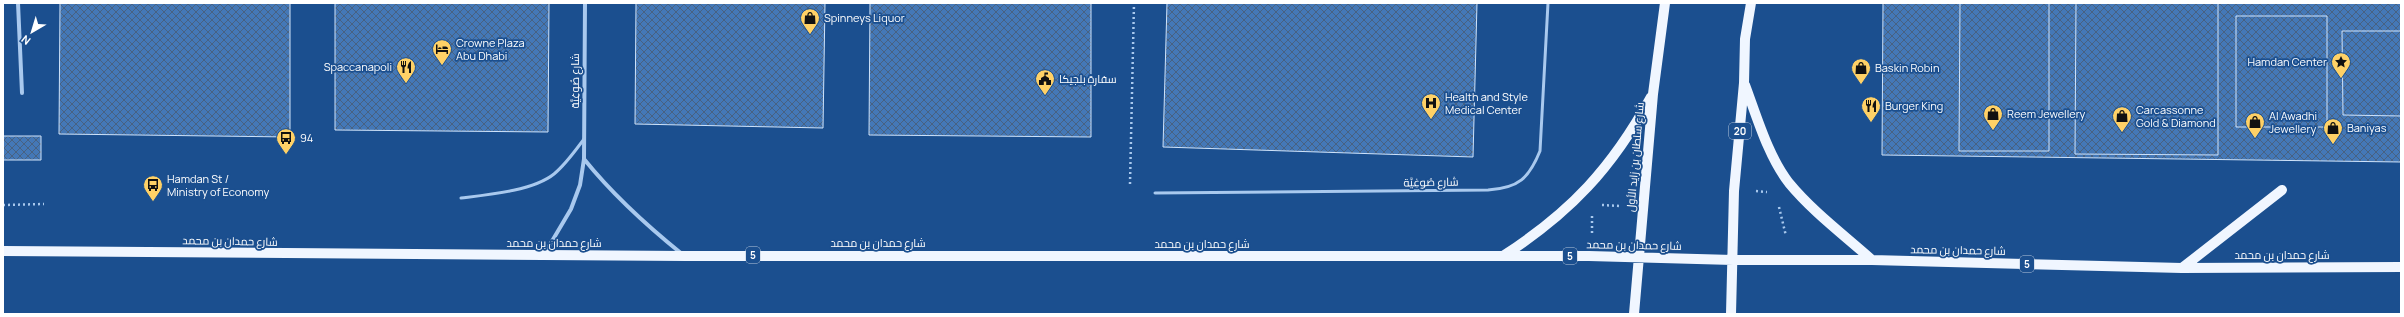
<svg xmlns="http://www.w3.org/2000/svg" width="2404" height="317" viewBox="0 0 2404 317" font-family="Manrope,Cairo,sans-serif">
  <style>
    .building { fill: url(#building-cross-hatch); stroke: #cfe3fa }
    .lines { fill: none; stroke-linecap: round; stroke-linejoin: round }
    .path { stroke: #a9c9ee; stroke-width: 2.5; stroke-dasharray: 2 3; stroke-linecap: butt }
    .service { stroke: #a9c9ee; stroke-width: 3 }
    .minor { stroke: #a9c9ee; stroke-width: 4 }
    .primary { stroke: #f0f6ff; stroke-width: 10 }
    .labels { text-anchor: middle; stroke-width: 3.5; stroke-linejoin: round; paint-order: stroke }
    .shield { fill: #1b4f8f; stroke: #bbcadd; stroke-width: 1 }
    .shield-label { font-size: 10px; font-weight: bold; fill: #fff }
    .poi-label { font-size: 11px; fill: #fff; stroke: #1b4f8f; text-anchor: start }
    .street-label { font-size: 11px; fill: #fff; stroke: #1b4f8f }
  </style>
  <defs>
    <pattern id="building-cross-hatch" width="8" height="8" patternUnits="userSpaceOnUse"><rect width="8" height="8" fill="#4478b7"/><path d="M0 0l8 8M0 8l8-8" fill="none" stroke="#486282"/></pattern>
  </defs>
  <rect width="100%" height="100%" fill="#1b4f8f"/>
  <path class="building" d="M 60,3 L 290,3 L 290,137 L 59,134 Z
    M 335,3 L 549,3 L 548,132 L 335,130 Z
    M 636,3 L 825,3 L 823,128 L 635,124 Z
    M 870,3 L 1091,3 L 1091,137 L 869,135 Z
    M 1167,3 L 1477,3 L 1473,157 L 1163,147 Z
    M 1883,3 L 2401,3 L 2401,162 L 1882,155 Z
    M 1960,3 L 2049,3 L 2049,151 L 1959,151 Z
    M 2076,3 L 2218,3 L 2218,155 L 2075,154 Z
    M 2236,16 L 2327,16 L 2327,127 L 2236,127 Z
    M 2342,31 L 2401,31 L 2401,116 L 2343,115 Z
    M 3,136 L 41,136 L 41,160 L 3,160 Z"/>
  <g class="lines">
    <path class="path" d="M 1130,184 L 1134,3
      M 1756,191 L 1767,192
      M 3,205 L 44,204
      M 1602,205 L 1620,206
      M 1779,207 L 1786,236
      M 1592,216 L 1592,233"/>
    <path class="service" d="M 1155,193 L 1488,190 C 1519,188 1529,178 1540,151 L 1548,3
      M 461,198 C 486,195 533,191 554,174 C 566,164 575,151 584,139"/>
    <path class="minor" d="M 18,3 L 22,93
      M 584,159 C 613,195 646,225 682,254
      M 545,253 L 571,209 L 580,185 L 584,159 L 585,3"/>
    <path class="primary" d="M 1745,85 C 1757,117 1768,156 1789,183 C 1813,212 1844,235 1872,260
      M 3,251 L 685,256 L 1589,256 L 1733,260 L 1872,260 L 2182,268 L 2401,267
      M 1503,256 C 1571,212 1612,168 1651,97
      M 2182,268 L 2282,190
      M 1634,314 L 1653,94 L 1665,3
      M 1731,314 L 1734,191 L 1744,83 L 1745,39 L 1751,3"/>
  </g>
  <defs>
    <g id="shop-pin" transform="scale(1)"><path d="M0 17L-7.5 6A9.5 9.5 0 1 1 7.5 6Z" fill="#ffd166" stroke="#1b4f8f"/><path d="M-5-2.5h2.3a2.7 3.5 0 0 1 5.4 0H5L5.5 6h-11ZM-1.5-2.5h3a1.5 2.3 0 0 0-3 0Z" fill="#111"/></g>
    <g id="hotel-pin" transform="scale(1)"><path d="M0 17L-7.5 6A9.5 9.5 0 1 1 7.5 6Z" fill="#ffd166" stroke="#1b4f8f"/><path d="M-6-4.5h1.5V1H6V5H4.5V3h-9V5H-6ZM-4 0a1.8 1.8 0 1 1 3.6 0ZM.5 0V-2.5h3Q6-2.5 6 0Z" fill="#111"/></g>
    <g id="sight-pin" transform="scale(1)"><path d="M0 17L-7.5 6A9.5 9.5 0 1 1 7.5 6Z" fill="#ffd166" stroke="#1b4f8f"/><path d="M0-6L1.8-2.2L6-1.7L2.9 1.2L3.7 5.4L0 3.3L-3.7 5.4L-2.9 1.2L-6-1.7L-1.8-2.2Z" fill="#111"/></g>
    <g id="restaurant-pin" transform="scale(1)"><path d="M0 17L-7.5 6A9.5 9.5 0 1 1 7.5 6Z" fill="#ffd166" stroke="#1b4f8f"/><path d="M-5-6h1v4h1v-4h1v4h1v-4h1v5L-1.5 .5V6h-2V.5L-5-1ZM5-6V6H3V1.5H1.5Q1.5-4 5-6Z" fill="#111"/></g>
    <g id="civic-pin" transform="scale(1)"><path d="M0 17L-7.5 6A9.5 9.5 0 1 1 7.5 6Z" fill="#ffd166" stroke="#1b4f8f"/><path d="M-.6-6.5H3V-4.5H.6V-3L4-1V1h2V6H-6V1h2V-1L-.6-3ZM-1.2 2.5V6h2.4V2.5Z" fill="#111"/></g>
    <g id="hospital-pin" transform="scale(1)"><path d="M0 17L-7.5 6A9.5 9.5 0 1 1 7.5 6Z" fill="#ffd166" stroke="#1b4f8f"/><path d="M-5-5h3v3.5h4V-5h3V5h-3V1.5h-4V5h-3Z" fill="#111"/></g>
    <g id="bus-pin" transform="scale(1)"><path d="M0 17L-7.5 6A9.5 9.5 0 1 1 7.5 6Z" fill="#ffd166" stroke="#1b4f8f"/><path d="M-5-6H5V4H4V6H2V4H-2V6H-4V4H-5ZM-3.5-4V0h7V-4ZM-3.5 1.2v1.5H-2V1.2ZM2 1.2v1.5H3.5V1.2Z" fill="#111"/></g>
  </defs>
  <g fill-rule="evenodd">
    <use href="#shop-pin" x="810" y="18"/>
    <use href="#hotel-pin" x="442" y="49"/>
    <use href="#sight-pin" x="2341" y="62"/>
    <use href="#restaurant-pin" x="406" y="67"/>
    <use href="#shop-pin" x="1861" y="68"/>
    <use href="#civic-pin" x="1045" y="79"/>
    <use href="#hospital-pin" x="1431" y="103"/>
    <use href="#restaurant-pin" x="1871" y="106"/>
    <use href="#shop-pin" x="1993" y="114"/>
    <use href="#shop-pin" x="2122" y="116"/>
    <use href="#shop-pin" x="2255" y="122"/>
    <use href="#shop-pin" x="2333" y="128"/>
    <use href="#bus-pin" x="286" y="138"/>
    <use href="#bus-pin" x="153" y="185"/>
  </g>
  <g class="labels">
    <g class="shield">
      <rect x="1729" y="123" width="22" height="16" rx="3"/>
      <rect x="746" y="247" width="14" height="16" rx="3"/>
      <rect x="1563" y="248" width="14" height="16" rx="3"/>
      <rect x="2020" y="256" width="14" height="16" rx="3"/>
    </g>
    <g class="shield-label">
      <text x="1740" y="135">20</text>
      <text x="753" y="259">5</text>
      <text x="1570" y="260">5</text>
      <text x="2027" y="268">5</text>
    </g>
    <g class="poi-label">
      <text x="824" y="22">Spinneys Liquor</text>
      <text x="456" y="47">Crowne Plaza<tspan x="456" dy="13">Abu Dhabi</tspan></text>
      <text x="2327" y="66" text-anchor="end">Hamdan Center</text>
      <text x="392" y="71" text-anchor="end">Spaccanapoli</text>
      <text x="1875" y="72">Baskin Robin</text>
      <text x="1059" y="83">سفارة بلجيكا</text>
      <text x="1445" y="101">Health and Style<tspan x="1445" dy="13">Medical Center</tspan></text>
      <text x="1885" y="110">Burger King</text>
      <text x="2136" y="114">Carcassonne<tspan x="2136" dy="13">Gold &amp; Diamond</tspan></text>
      <text x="2007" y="118">Reem Jewellery</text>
      <text x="2269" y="120">Al Awadhi<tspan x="2269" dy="13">Jewellery</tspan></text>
      <text x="2347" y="132">Baniyas</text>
      <text x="300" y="142">94</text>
      <text x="167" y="183">Hamdan St /<tspan x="167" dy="13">Ministry of Economy</tspan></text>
    </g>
    <g class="street-label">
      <text transform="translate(575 81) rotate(-90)" y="4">شارع صُوغِيَّة</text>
      <text transform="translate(1635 157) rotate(-85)" y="4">شارع سلطان بن زايد الأول</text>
      <text transform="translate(1431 182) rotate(-1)" y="4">شارع صُوغِيَّة</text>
      <text transform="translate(230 241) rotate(1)" y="4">شارع حمدان بن محمد</text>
      <text x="554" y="247">شارع حمدان بن محمد</text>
      <text x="878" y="247">شارع حمدان بن محمد</text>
      <text x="1202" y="248">شارع حمدان بن محمد</text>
      <text transform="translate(1634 245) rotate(1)" y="4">شارع حمدان بن محمد</text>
      <text transform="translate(1958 250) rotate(1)" y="4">شارع حمدان بن محمد</text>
      <text x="2282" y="259">شارع حمدان بن محمد</text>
    </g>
  </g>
  <rect width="2404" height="317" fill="none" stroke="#ffffff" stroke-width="8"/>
  <g transform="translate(32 32) rotate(218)" stroke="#1b4f8f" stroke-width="3" paint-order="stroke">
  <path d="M0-3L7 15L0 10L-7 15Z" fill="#ffffff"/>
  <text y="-6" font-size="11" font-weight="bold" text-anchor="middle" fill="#ffffff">N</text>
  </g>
</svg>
